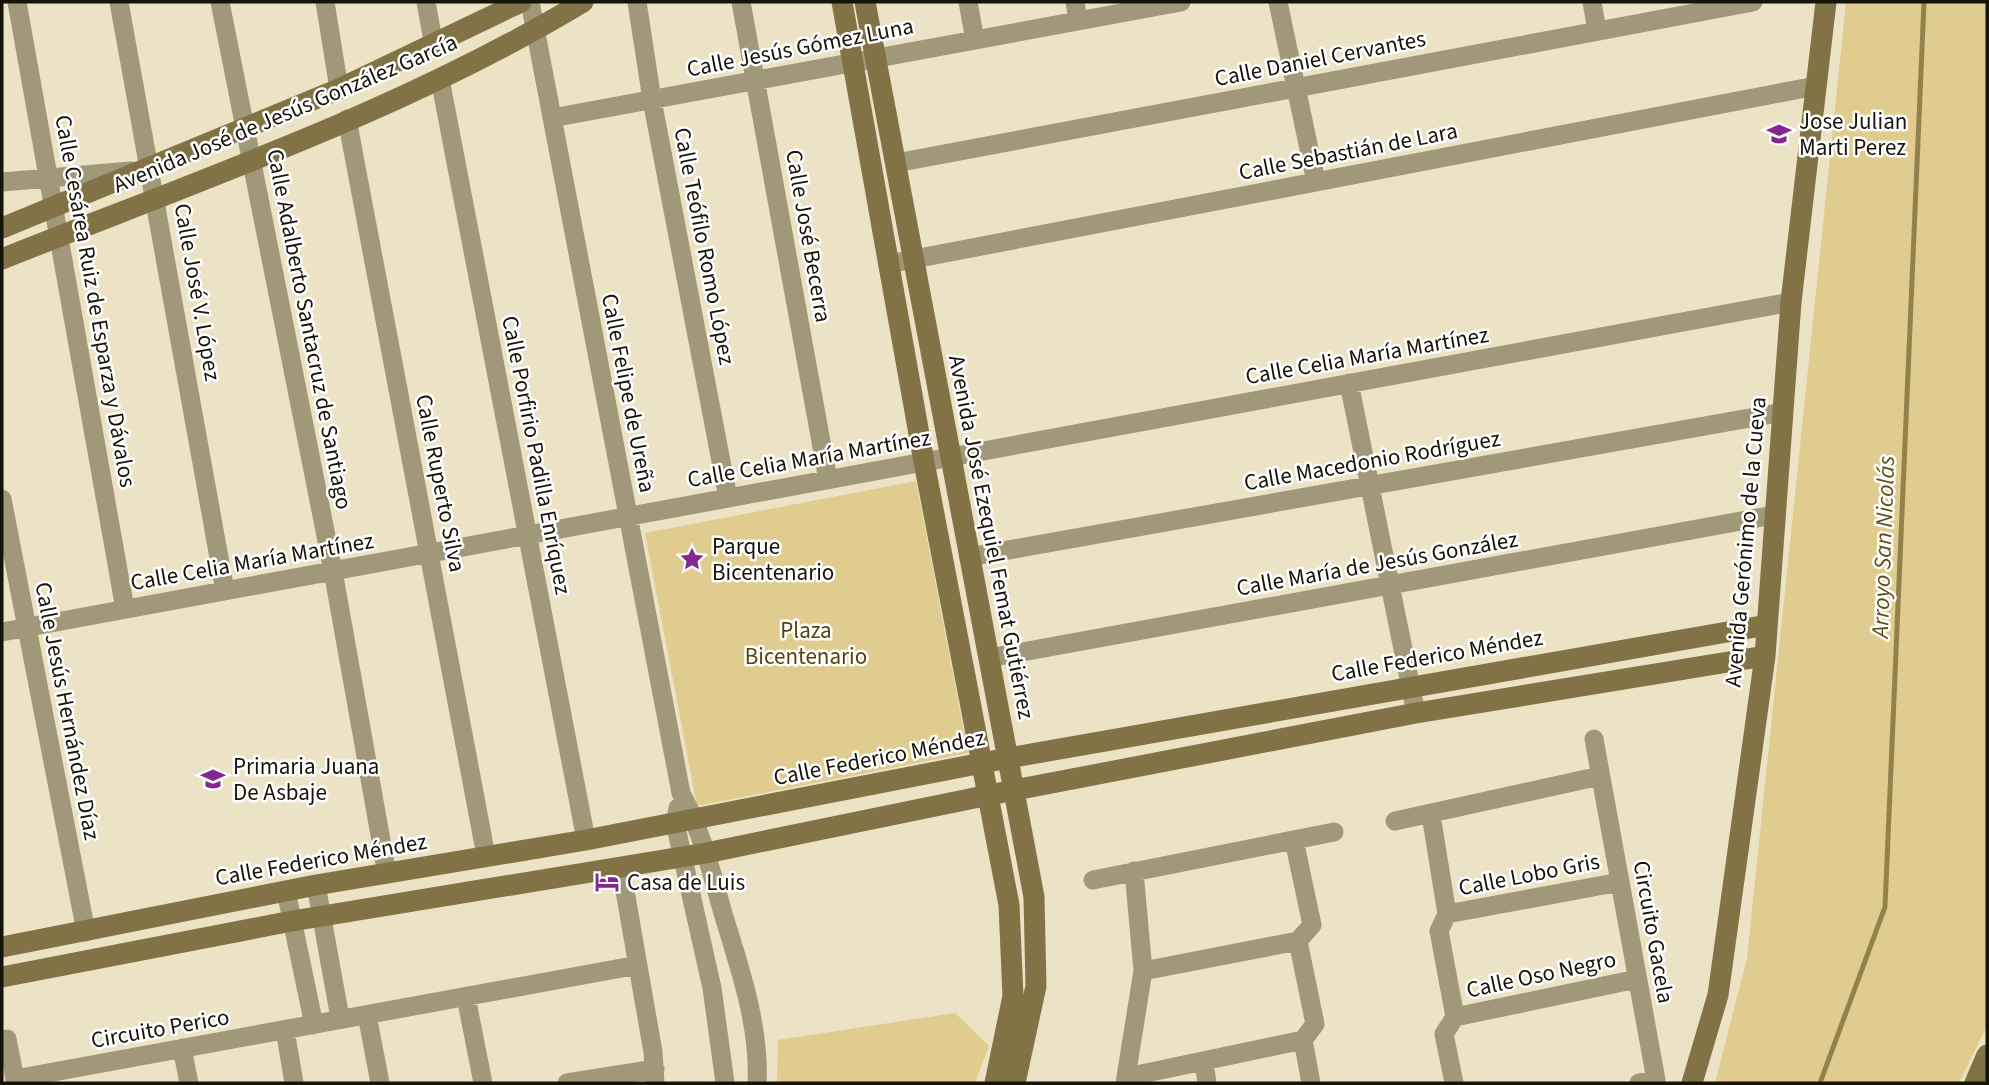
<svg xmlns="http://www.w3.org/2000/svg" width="1989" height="1085" viewBox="0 0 1989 1085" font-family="'Source Sans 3',sans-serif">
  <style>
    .green { fill: #e0cc8e }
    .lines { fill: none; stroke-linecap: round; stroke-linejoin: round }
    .stream { stroke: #93824c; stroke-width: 5 }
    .street { stroke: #a1987a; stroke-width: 19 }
    .secondary { stroke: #827346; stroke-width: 21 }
    .labels { text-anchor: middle; stroke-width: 5; stroke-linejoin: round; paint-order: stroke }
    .street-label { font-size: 23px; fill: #161309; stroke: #fff }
    .poi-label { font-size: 23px; fill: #161309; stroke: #fff; text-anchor: start }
    .park-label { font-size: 23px; fill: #55450a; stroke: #fff }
    .water-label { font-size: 24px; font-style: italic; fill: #5f4f17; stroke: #fff }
  </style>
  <rect width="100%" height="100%" fill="#ece3c6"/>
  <path class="green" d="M 1846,2 L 1987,2 L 1987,1026 L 1959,1083 L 1715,1083 L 1747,958 Z
    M 916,481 L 968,753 L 697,806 L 645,533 Z
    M 955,1013 L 989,1046 L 975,1083 L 777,1083 L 778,1040 Z"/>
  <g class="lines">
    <path class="stream" d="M 1820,1083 L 1885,907 L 1924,2"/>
    <path class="street" d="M 17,2 L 125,609
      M 119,2 L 225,591
      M 220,2 L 333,571 L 387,874
      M 325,2 L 339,89
      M 426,2 L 434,46
      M 530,2 L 681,793 C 701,830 711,870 722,910 C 739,966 760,1025 757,1083
      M 637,2 L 652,100 L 728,498
      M 741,2 L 828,480
      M 968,2 L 975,40
      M 1075,2 L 1078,21
      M 1278,2 L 1316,182
      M 1592,2 L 1597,31
      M 440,79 L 586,840
      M 552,118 L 1181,2
      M 347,119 L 486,856
      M 896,163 L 1753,2
      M 2,182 L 131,171
      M 888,264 L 1816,86
      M 1349,383 L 1416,713
      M 2,499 L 86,932
      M 969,557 L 1783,412
      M 2,632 L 1791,302
      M 989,658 L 1774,515
      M 1594,739 L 1656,1080 L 1639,1083
      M 678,808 L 675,823 L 712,988 L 725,1083
      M 1431,815 L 1447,914 L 1439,931 L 1455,1017 L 1444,1034 L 1454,1083
      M 1395,821 L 1600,776
      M 621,868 L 653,1052 L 655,1083
      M 1093,880 L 1334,832
      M 316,885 L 340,1018
      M 286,891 L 314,1025
      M 1447,914 L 1620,882
      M 1143,971 L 1298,941
      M 466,997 L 483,1083
      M 367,1015 L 380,1083
      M 1455,1017 L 1637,979
      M 285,1030 L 294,1083
      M 7,1039 L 15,1079
      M 1303,1040 L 1311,1083
      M 182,1048 L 189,1083
      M 1204,1063 L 1207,1083
      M 1127,1077 L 1303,1040 L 1315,1024 L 1298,941 L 1312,925 L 1294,840
      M 16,1083 L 15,1079 L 638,965
      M 567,1083 L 655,1069
      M 1125,1083 L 1143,971 L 1134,871"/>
    <path class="secondary" d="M 842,2 L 924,462 L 1009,905 L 1013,996 L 995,1083
      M 865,2 L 1034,897 L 1036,986 L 1015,1083
      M 2,228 L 339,89 L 521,2
      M 2,259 C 197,181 402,111 583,2
      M 2,947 L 316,885 L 586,840 L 1008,758 L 1767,625
      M 2,977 L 292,921 L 706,853 L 989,795 L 1416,713 L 1765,656
      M 1692,1083 L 1718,995 L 1765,656 L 1791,302 L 1826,2
      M 1975,1083 L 1987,1055"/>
  </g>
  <defs>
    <g id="school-bare" transform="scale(1.89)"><path d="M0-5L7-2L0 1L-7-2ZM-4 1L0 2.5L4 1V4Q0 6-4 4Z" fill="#862690" stroke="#fff" stroke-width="2.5" paint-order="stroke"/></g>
    <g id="sight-bare" transform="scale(1.89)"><path d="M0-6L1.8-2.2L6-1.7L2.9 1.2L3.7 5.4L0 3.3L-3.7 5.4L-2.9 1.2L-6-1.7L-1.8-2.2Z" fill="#862690" stroke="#fff" stroke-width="2.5" paint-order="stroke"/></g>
    <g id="hotel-bare" transform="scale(1.89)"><path d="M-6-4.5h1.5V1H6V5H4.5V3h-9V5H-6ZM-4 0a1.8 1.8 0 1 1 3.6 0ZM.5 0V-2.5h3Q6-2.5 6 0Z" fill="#862690" stroke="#fff" stroke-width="2.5" paint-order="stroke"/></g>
  </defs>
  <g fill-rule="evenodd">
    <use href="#school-bare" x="1779" y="134"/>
    <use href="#sight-bare" x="692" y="559"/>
    <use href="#school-bare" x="213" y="779"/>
    <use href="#hotel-bare" x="607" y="882"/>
  </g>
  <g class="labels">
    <g class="street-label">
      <text transform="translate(800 47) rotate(-11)" y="8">Calle Jesús Gómez Luna</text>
      <text transform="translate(1320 58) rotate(-11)" y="8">Calle Daniel Cervantes</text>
      <text transform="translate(285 113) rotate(-23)" y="8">Avenida José de Jesús González García</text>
      <text transform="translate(1348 151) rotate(-11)" y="8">Calle Sebastián de Lara</text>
      <text transform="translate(809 236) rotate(80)" y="8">Calle José Becerra</text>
      <text transform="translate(705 246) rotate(79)" y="8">Calle Teófilo Romo López</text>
      <text transform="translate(198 292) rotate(80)" y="8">Calle José V. López</text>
      <text transform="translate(96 301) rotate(80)" y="8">Calle Cesárea Ruiz de Esparza y Dávalos</text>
      <text transform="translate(310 329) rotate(79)" y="8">Calle Adalberto Santacruz de Santiago</text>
      <text transform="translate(1367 355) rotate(-10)" y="8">Calle Celia María Martínez</text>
      <text transform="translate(629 393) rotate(79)" y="8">Calle Felipe de Ureña</text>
      <text transform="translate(537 455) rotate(79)" y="8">Calle Porfirio Padilla Enríquez</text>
      <text transform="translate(809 458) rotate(-10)" y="8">Calle Celia María Martínez</text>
      <text transform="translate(1372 460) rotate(-10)" y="8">Calle Macedonio Rodríguez</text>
      <text transform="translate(441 483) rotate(79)" y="8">Calle Ruperto Silva</text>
      <text transform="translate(992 537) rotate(79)" y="8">Avenida José Ezequiel Femat Gutiérrez</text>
      <text transform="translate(1745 542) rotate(-85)" y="8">Avenida Gerónimo de la Cueva</text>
      <text transform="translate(252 561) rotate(-10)" y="8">Calle Celia María Martínez</text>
      <text transform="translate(1377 563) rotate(-10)" y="8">Calle María de Jesús González</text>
      <text transform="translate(1437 655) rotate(-10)" y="8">Calle Federico Méndez</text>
      <text transform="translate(68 711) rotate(79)" y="8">Calle Jesús Hernández Díaz</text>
      <text transform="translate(879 757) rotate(-11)" y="8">Calle Federico Méndez</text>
      <text transform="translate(321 859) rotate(-10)" y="8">Calle Federico Méndez</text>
      <text transform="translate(1529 874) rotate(-11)" y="8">Calle Lobo Gris</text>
      <text transform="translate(1654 932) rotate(80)" y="8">Circuito Gacela</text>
      <text transform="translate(1541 974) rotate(-12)" y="8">Calle Oso Negro</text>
      <text transform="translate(160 1028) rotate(-10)" y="8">Circuito Perico</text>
    </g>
    <g class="poi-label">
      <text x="1799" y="129">Jose Julian<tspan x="1799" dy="26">Marti Perez</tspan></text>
      <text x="712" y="554">Parque<tspan x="712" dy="26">Bicentenario</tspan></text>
      <text x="233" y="774">Primaria Juana<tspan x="233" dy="26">De Asbaje</tspan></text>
      <text x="627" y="890">Casa de Luis</text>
    </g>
    <g class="park-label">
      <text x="806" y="638">Plaza<tspan x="806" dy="26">Bicentenario</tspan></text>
    </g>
    <g class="water-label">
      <text transform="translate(1883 547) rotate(-88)" y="8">Arroyo San Nicolás</text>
    </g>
  </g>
  <rect width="1989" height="1085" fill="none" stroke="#161309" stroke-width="7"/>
</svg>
